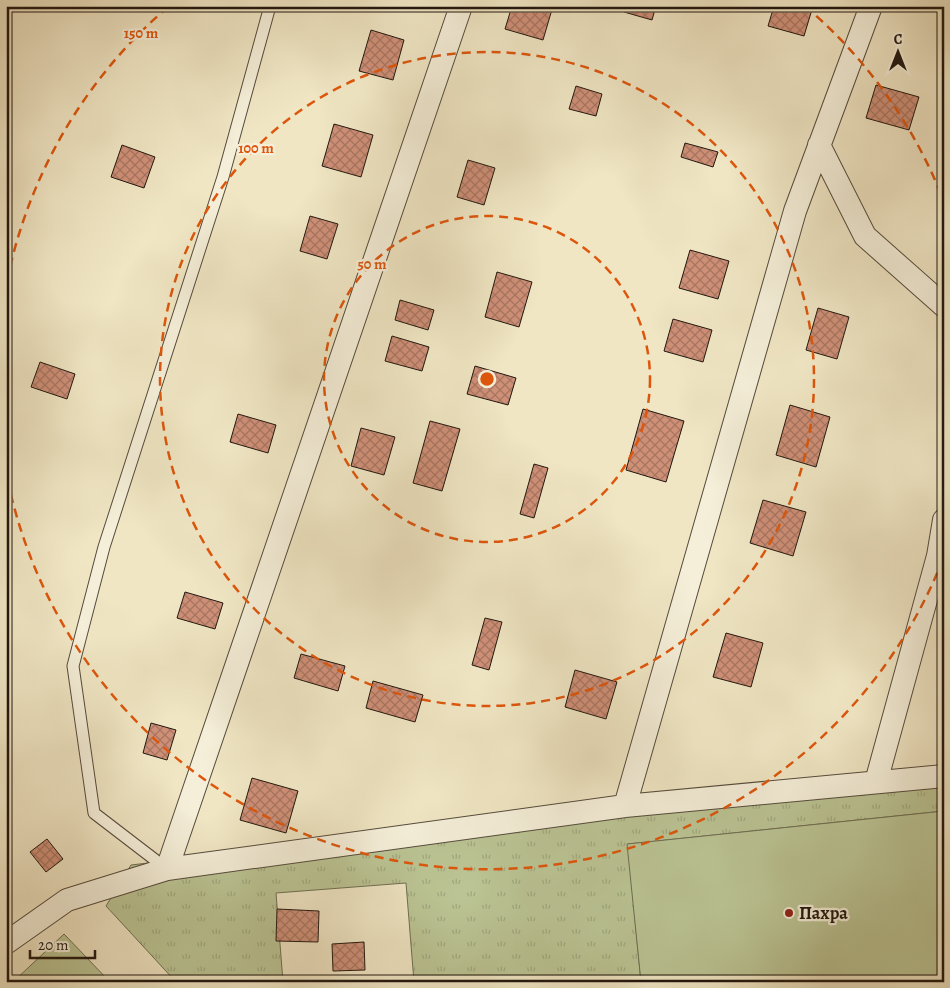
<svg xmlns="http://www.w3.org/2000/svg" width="950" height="988" viewBox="0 0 950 988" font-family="Alegreya,serif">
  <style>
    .grass { fill: url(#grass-tufts); stroke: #6e6e52 }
    .pitch { fill: #bbc494; stroke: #6e6e52 }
    .building { fill: url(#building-cross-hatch); stroke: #21170f }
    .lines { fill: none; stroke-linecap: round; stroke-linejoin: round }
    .lane-casing { stroke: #554b3c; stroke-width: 13 }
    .street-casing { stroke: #554b3c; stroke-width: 24 }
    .lane { stroke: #f5efd9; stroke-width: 11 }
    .street { stroke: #f5efd9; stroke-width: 22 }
    .ring { fill: none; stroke: #de560c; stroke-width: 2.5; stroke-dasharray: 9 6 }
    .poi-dot { fill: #8f2418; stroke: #f5efd9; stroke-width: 2 }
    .labels { text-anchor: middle; stroke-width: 4.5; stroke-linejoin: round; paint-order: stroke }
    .poi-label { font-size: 18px; font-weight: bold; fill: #21170f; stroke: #f5efd9; text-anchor: start }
    .centre { fill: #de560c; stroke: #f5efd9; stroke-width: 2.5 }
    .ring-label { font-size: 15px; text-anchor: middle; font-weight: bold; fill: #de560c; stroke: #f5efd9; stroke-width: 4.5; stroke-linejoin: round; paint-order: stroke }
  </style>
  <defs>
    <pattern id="grass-tufts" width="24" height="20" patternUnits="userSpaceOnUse" patternTransform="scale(1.25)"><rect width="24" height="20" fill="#bbc494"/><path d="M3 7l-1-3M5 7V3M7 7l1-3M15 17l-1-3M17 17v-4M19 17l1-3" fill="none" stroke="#a0a87e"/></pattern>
    <pattern id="building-cross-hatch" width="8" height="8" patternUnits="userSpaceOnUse" patternTransform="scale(1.25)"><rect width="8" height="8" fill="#cf9078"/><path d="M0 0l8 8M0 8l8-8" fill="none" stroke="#a87561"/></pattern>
  </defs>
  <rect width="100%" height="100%" fill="#f0e6c4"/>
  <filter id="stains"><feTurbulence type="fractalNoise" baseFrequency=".004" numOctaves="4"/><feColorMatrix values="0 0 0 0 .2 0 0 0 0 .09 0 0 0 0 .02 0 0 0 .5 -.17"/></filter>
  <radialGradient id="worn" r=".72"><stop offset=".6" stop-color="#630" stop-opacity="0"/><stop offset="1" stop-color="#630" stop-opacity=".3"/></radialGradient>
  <path class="grass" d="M 944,770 L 944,811 L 628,844 L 641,982 L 414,982 L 406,883 L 276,893 L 283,982 L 176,982 L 106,906 L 131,865 Z"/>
  <path class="pitch" d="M 944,811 L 944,982 L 641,982 L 627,844 Z
    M 64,934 L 110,982 L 13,982 Z"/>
  <path class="building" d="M 512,6 L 553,6 L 543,40 L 505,29 Z
    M 626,6 L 656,6 L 652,20 L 624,12 Z
    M 774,6 L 813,6 L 804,36 L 768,26 Z
    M 371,30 L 404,40 L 393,80 L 359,71 Z
    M 876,85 L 919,97 L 909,130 L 866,118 Z
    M 576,86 L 602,94 L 596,116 L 569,109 Z
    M 334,124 L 373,135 L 361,177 L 322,166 Z
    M 685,143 L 718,152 L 713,167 L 681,157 Z
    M 122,145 L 155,157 L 144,188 L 111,177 Z
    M 468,160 L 495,168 L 484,205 L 457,197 Z
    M 310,216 L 338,224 L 327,259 L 300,251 Z
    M 690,250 L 729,261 L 718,299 L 679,288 Z
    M 497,272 L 532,282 L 519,327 L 485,317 Z
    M 400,300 L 434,310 L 428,330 L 395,320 Z
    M 818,308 L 849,317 L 837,359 L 806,350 Z
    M 673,319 L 712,330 L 703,362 L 664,351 Z
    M 392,336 L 429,347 L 422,371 L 385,361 Z
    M 40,362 L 75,374 L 67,399 L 31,387 Z
    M 475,366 L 516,378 L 508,405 L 467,394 Z
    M 790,405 L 830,417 L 816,467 L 776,455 Z
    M 643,409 L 684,421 L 666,482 L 626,470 Z
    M 238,414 L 276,425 L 268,453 L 230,442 Z
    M 430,421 L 460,429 L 442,491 L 413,483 Z
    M 361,428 L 395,437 L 384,475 L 351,466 Z
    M 534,464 L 548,468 L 534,518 L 520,514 Z
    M 763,500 L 806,512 L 793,556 L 750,543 Z
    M 185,592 L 223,603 L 215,629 L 177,618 Z
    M 485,618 L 502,622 L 489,670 L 472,665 Z
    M 726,633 L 763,643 L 751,687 L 713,677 Z
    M 301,654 L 345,666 L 338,691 L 294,678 Z
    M 575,670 L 617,682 L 606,719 L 565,707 Z
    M 373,681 L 423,695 L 415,722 L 366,708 Z
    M 151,723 L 176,730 L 167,760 L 143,753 Z
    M 252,778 L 298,791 L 286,833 L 240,820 Z
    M 47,839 L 63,859 L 46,872 L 30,852 Z
    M 277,909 L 319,911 L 318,942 L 276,941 Z
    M 364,942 L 365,970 L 333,971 L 332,944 Z"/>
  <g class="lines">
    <g class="lane-casing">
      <path id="lane" d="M 167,869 L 94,813 L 73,666 L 104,547 L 223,177 L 270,6"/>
    </g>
    <g class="street-casing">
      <path id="street" d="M 819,145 L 865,236 L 944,306
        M 876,782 L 938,556 L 944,520
        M 625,806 L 795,211 L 871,6
        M 167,869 L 461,6
        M 6,943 L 67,900 L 167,869 L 625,806 L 944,776"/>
    </g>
    <use href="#lane" class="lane"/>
    <use href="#street" class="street"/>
  </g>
  <g class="ring">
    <circle cx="487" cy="379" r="163"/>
    <circle cx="487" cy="379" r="327"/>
    <path d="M943 559A490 490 0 0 1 7 477M7 281A490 490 0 0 1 169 6M805 6A490 490 0 0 1 943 199"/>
  </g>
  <circle class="poi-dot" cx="789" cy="913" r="5"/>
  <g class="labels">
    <g class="poi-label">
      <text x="799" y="919">Пахра</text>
    </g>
  </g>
  <circle cx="487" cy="379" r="8" class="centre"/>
  <g class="ring-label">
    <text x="141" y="38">150 m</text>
    <text x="256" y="153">100 m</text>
    <text x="372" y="269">50 m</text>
  </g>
  <rect width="950" height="988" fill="none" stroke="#f0e6c4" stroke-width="25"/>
  <rect x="8" y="8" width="935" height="973" fill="none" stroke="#21170f" stroke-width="2.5"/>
  <rect x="12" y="12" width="925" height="963" fill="none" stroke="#21170f"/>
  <g transform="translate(898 52)" stroke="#f5efd9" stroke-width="4" paint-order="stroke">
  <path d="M0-4L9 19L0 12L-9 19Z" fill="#21170f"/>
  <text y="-8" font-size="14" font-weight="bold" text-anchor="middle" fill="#21170f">С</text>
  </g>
  <path d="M30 950v8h65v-8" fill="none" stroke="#21170f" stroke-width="2.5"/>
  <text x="38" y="950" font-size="15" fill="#21170f" stroke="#f5efd9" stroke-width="4" paint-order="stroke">20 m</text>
  <rect width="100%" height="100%" filter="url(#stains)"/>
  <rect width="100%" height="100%" fill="url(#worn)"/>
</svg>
